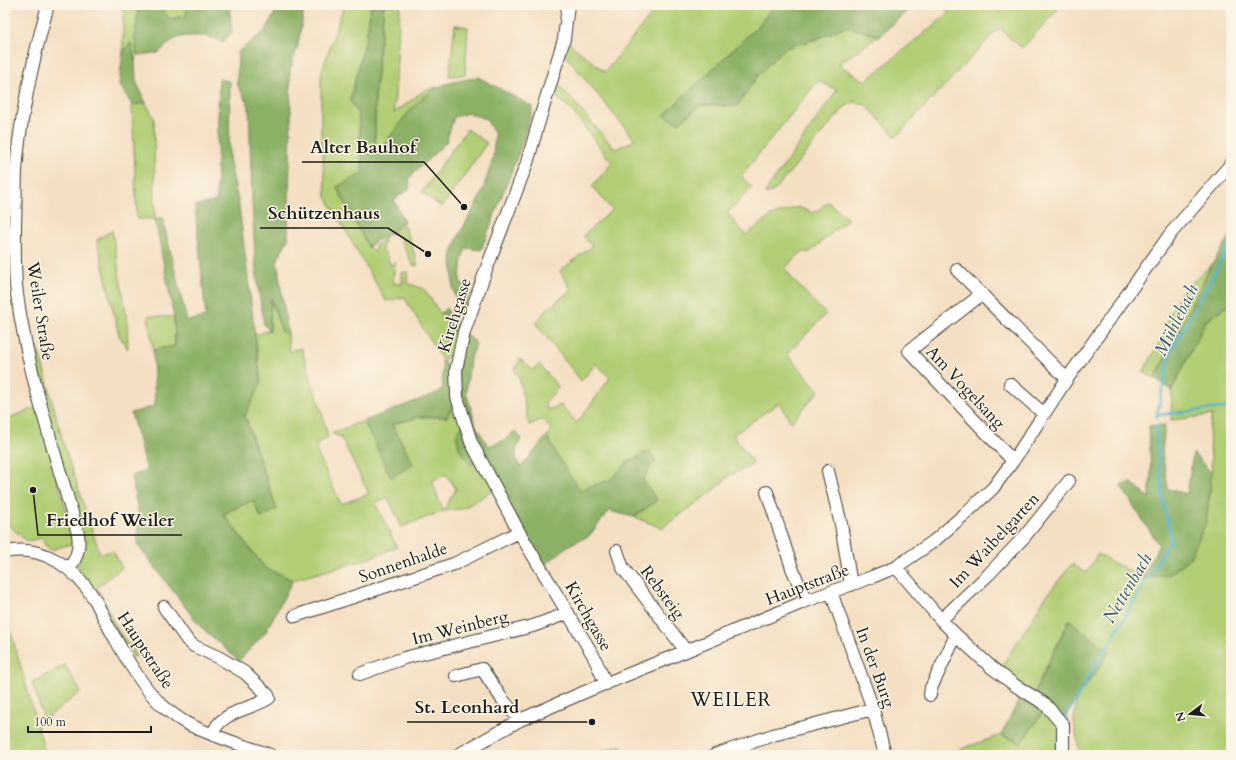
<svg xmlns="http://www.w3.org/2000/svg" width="1236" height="760" viewBox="0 0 1236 760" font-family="Cardo,serif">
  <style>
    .green { fill: #b1ce74; stroke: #667548; fill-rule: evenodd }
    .forest { fill: #8cb166; stroke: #546641 }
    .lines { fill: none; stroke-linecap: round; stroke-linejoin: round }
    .stream { stroke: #4fb5cd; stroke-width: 2.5 }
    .minor-casing { stroke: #3c3935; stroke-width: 14 }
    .minor { stroke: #fff; stroke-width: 12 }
    .labels { text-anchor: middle; stroke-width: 3; stroke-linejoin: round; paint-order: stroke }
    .street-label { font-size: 17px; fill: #1c1c1c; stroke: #fcf5e5 }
    .water-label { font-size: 18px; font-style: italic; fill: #305963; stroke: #fcf5e5 }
    .quarter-label { font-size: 19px; letter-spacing: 1px; fill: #1c1c1c; stroke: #fcf5e5 }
    .leader { fill: none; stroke: #1c1c1c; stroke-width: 1.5 }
    .callout-dot { fill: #1c1c1c; stroke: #fcf5e5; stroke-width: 1.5 }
    .callout-label { font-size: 18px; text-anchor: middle; font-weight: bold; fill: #1c1c1c; stroke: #fcf5e5; stroke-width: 3; stroke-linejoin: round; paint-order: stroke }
  </style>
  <rect width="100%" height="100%" fill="#fcf5e5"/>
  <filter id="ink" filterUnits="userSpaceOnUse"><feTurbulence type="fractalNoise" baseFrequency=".025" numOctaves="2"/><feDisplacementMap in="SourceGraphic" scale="8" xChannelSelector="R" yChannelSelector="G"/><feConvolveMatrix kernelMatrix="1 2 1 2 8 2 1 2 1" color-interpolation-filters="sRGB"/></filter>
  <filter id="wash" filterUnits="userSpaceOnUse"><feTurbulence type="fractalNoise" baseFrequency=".012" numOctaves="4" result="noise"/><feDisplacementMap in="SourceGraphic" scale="16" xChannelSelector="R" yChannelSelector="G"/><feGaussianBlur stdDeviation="0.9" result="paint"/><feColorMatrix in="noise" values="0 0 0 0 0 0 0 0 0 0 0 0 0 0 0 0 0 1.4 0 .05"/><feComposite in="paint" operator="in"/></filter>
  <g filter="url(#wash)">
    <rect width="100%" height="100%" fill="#f4dfc2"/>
    <path class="green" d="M 122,5 L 152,5 L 138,9 L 135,38 L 137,55 L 135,62 L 131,42 L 123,53 L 123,19 Z
      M 159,5 L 187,5 L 187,16 L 170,19 Z
      M 344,5 L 371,5 L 366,39 L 350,100 L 358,113 L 363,174 L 337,187 L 368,247 L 375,252 L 375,247 L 385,236 L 382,249 L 388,258 L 391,266 L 395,262 L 393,280 L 395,284 L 404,283 L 402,282 L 402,273 L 408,272 L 407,283 L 424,289 L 453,332 L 460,351 L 442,360 L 404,297 L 386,301 L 326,197 L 321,131 L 321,74 Z
      M 384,5 L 400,5 L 394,113 L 425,90 L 442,86 L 421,99 L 403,120 L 380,150 L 375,148 L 375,92 Z
      M 659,5 L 775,5 L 758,26 L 665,115 L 679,123 L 701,105 L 737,106 L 759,74 L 785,48 L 820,38 L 845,26 L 879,36 L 838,64 L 865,81 L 949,13 L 942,5 L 1062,5 L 1022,48 L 999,28 L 896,137 L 868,107 L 862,103 L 854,102 L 846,106 L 824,131 L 774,191 L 764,194 L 837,90 L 818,81 L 741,176 L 752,188 L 727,213 L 746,235 L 771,216 L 797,207 L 814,213 L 828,202 L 848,219 L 810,252 L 802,252 L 785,268 L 795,282 L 826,314 L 787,354 L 819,391 L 791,423 L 780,402 L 733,435 L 754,464 L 729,476 L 710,493 L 662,528 L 634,517 L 657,500 L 643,480 L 649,468 L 656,461 L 649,451 L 628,462 L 610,480 L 579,490 L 556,454 L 547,436 L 551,429 L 542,420 L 529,425 L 519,378 L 514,370 L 520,359 L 533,370 L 539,364 L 559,388 L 545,402 L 548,410 L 561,405 L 577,423 L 610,378 L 596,364 L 581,381 L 536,324 L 545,311 L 571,290 L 560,271 L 592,246 L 583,236 L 612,210 L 592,186 L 612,163 L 570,108 L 548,91 L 552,77 L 615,149 L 635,140 L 561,50 L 564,39 L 605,72 Z
      M 455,25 L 468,27 L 465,75 L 449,76 Z
      M 146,103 L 154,118 L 155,219 L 137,219 L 132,105 Z
      M 467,129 L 487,143 L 442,207 L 422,192 Z
      M 403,225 L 409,237 L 418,265 L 413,266 L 399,236 L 395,233 L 387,235 Z
      M 112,230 L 127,318 L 128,349 L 119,335 L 97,240 Z
      M 1211,266 L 1155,378 L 1143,372 L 1158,345 L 1166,333 L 1163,329 L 1182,291 Z
      M 270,297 L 282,332 L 288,334 L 289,351 L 301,348 L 320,406 L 328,437 L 318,443 L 316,450 L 341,504 L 369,494 L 341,437 L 331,433 L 364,421 L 391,477 L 413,464 L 392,424 L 420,417 L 447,417 L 457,397 L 482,462 L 496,489 L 462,509 L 443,511 L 402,527 L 388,498 L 375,503 L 397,547 L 362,561 L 293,580 L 265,568 L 223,514 L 253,500 L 277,509 L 260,461 L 245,415 L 261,383 L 255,335 L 270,330 ZM 446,474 L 456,489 L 443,511 L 432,481 Z
      M 1231,303 L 1231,755 L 1080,755 L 1074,721 L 1077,697 L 1110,652 L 1069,620 L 1034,693 L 998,672 L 1047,595 L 1072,564 L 1086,573 L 1098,554 L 1142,578 L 1169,575 L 1212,474 L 1209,431 L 1212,415 L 1171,420 L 1172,390 L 1206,321 Z
      M 148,316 L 174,317 L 175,346 L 153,350 Z
      M 24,333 L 40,355 L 63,442 L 100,554 L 113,551 L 122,568 L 97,587 L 119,632 L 137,655 L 133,657 L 80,573 L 78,565 L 82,539 Z
      M 38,407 L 75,543 L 51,550 L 45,545 L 42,538 L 27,541 L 5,522 L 5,419 Z
      M 5,612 L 46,755 L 5,755 Z
      M 65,665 L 81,692 L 44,720 L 32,682 Z
      M 1042,713 L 1061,720 L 1059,755 L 957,755 L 955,751 L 1001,735 L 1021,743 Z
      M 621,745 L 624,755 L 594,755 L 594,754 Z"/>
    <path class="forest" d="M 152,5 L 159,5 L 170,19 L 186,16 L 187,5 L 229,5 L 232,32 L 223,42 L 207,36 L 184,36 L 173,40 L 158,53 L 137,55 L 135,38 L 138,9 Z
      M 279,5 L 303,5 L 303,16 L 298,45 L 290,70 L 291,118 L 288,239 L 277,261 L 288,334 L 282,332 L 271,298 L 270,331 L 264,325 L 256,273 L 252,202 L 249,106 L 237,84 L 238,52 L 266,30 Z
      M 371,5 L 384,5 L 375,92 L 375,148 L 380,150 C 397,128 415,97 441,86 C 452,81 467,80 478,77 L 533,107 L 522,144 L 481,250 L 466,248 L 462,259 L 460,281 L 470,293 L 460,313 L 453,289 L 452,253 L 458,237 L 481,195 L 493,159 L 495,135 L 486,119 L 468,113 L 454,117 L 446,142 L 409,178 L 410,188 L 394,200 L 404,222 L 368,247 L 337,187 L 363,173 L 358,113 L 350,101 L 366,39 Z
      M 775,5 L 914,5 L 879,36 L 845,26 L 820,38 L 785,48 L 759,74 L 737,106 L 701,105 L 679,123 L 664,115 L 758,26 Z
      M 131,42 L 135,62 L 136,81 L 146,103 L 132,105 L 119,84 L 123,53 Z
      M 219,79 L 230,81 L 229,158 L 239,206 L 261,383 L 245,416 L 260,462 L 277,509 L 261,518 L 253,500 L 223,514 L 265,568 L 293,580 L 265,633 L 239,661 L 199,625 L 137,544 L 139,515 L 131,476 L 147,470 L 131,413 L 155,406 L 153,350 L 175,346 L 174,317 L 155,219 L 162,217 L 187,321 L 206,317 L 195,206 L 216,201 Z
      M 1231,235 L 1231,303 L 1206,321 L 1172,390 L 1155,378 L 1211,266 Z
      M 446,308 L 456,324 L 457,332 L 453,332 L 447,316 L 441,313 Z
      M 464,332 L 476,343 L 470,359 L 466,392 L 476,426 L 488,446 L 503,441 L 515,431 L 521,438 C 517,449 512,456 521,467 L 547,436 L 556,454 L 580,490 L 610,480 L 628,462 L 648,451 L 656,461 L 649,468 L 643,481 L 657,500 L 634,517 L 609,511 L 589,536 L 569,545 L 541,568 L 482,463 L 470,464 L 459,448 L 456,434 L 465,423 L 456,398 L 447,417 L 420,417 L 392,424 L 413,464 L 391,478 L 364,421 L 437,393 L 443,388 L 442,360 L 452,372 Z
      M 1165,425 L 1162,452 L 1168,489 L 1187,494 L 1193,453 L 1212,474 L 1206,523 L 1190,558 L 1169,575 L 1142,578 L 1159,545 L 1120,485 L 1132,483 L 1149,498 L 1151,477 L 1149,426 Z
      M 1069,620 L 1110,652 L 1061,720 L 1042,713 L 1021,743 L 1001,735 L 1019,700 L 1030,702 Z"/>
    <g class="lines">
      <path class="stream" d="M 1157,415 L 1170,354 L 1213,276 L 1231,242
        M 1157,417 L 1157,415 L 1231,407
        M 1066,722 L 1066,716 L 1171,539 L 1163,500 L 1156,435 L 1157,425"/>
    </g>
  </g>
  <g filter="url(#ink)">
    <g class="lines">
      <g class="minor-casing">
        <path id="minor" d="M 48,5 C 33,59 20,115 16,171 C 15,189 16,207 15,225 C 15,248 14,271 17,294 C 28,376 56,455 78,534 C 80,549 77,557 69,569
          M 568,5 L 564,39 L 537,128 L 527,163 L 486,270 L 464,332 L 456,370 L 457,397 L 471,442 L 519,532 L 593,655 L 606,684
          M 957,270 L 1067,379
          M 982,294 L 909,351 L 1013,461
          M 1010,384 L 1044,414
          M 828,471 L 841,524 L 851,585
          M 767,492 L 792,568 L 806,601
          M 617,551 L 623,568 L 686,651
          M 5,552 C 44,544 75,568 95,600 C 102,613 108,627 116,640 C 127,660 147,693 164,707 C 171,713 180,720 188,724 C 214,737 243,745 270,755
          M 896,567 L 941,620 L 956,635 L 991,667 L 1016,686 L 1045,704 L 1063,725 L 1063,755
          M 831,592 L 873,709 L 885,755
          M 164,607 L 187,640 L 194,646 L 220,658 L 245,673 L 268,695 L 269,698 C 253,709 217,712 213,735
          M 295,616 L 454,564 L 519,532
          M 941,620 L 989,574 L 1025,536 L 1069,481
          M 360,674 L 404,658 L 533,626 L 568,613
          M 456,676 L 482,669 L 502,699 L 520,720
          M 930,695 L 931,688 L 956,635
          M 458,755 L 520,720 L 587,691 L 686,651 L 806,601 L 872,577 L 896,567 L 934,541 L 966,513 L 993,488 L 1013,461 L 1067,379 L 1171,233 L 1231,164
          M 715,755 L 773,735 L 873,709"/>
      </g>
      <use href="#minor" class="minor"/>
    </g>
  </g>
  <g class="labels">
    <g class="street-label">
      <text transform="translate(41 311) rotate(81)" y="6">Weiler Straße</text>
      <text transform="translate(454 315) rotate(-73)" y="6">Kirchgasse</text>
      <text transform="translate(966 387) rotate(47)" y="6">Am Vogelsang</text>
      <text transform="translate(994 540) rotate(-47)" y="6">Im Waibelgarten</text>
      <text transform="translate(403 562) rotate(-19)" y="6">Sonnenhalde</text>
      <text transform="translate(807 584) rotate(-21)" y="6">Hauptstraße</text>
      <text transform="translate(663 592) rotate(53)" y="6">Rebsteig</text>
      <text transform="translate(589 616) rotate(60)" y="6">Kirchgasse</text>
      <text transform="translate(460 627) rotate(-14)" y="6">Im Weinberg</text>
      <text transform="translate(146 650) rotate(57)" y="6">Hauptstraße</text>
      <text transform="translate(876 667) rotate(70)" y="6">In der Burg</text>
    </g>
    <g class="water-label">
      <text transform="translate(1176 320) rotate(-64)" y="6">Mühlebach</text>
      <text transform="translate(1127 588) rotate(-59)" y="6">Nettenbach</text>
    </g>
    <g class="quarter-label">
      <text x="731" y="706">WEILER</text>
    </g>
  </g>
  <path class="leader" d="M464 207L424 162H302M428 254L388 228H260M33 490L38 535H182M592 722L528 722H407"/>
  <g class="callout-dot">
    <circle cx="464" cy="207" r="4"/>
    <circle cx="428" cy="254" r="4"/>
    <circle cx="33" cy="490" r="4"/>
    <circle cx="592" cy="722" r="4"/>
  </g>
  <g class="callout-label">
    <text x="363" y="153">Alter Bauhof</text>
    <text x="324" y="219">Schützenhaus</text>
    <text x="110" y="526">Friedhof Weiler</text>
    <text x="467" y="713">St. Leonhard</text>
  </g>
  <rect width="1236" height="760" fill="none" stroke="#fcf5e5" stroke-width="20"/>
  <g transform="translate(1190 714) rotate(254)" stroke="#fcf5e5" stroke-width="3" paint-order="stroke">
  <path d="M0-3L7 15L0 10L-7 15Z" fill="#1c1c1c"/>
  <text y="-6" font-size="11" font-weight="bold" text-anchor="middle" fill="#1c1c1c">N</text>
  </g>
  <path d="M28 726v6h123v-6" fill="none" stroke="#1c1c1c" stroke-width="2"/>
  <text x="34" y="726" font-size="12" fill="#1c1c1c" stroke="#fcf5e5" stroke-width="3" paint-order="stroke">100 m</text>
</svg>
